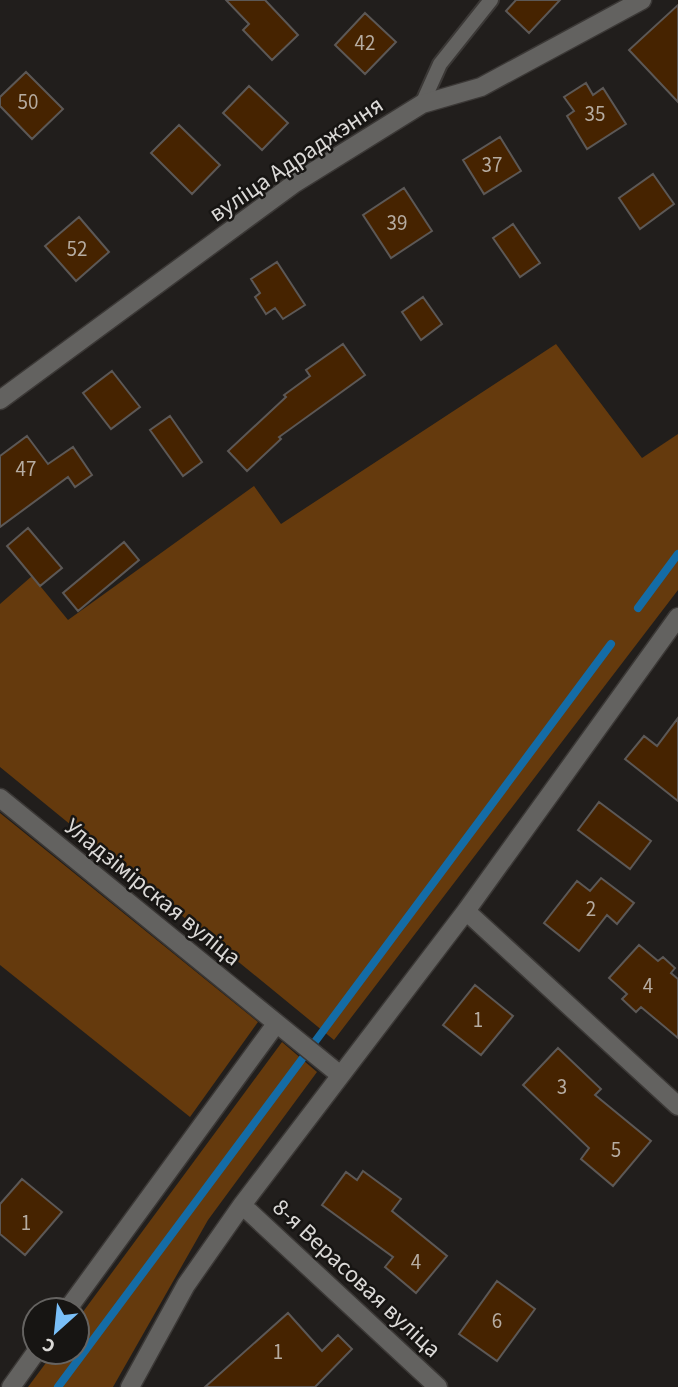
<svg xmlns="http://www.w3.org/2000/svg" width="678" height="1387" viewBox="0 0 678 1387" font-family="'Source Sans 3',sans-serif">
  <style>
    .green { fill: #653a0d }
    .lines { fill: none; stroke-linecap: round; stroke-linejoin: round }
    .stream { stroke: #146ca6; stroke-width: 8 }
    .building { fill: #462300; stroke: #5c5856; stroke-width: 2 }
    .service-casing { stroke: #3b3836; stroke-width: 18 }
    .minor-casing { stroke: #3b3836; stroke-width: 21 }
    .service { stroke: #636260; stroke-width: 14 }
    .minor { stroke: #636260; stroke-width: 18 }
    .labels { text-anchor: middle; stroke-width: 5; stroke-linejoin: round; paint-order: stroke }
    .number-label { font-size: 21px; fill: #b6aca1 }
    .street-label { font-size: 24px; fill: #dbd9d7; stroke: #171513 }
  </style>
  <rect width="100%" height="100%" fill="#211e1c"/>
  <path class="green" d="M 556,344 L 642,458 L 678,434 L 678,590 L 334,1040 L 0,767 L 0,604 L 32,576 L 68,620 L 254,486 L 281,524 Z
    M 0,813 L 258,1022 L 190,1117 L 0,965 Z
    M 282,1042 L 317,1072 L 208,1220 L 113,1387 L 28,1387 L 54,1352 L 77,1352 L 77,1320 Z"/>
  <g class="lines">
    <path class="stream" d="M 638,608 L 678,554
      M 58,1387 L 611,644"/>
  </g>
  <path class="building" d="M 226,0 L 265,0 L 298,35 L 272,60 L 243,30 L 249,24 Z
    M 516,0 L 560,0 L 529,33 L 506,11 Z
    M 678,5 L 678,102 L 629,50 Z
    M 365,13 L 396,42 L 365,74 L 335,45 Z
    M 26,72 L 63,109 L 32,139 L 0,106 L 0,97 Z
    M 586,83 L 593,95 L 603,88 L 626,124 L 587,149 L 567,116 L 574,111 L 564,97 Z
    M 249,86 L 288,123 L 262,150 L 223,113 Z
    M 179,125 L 220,165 L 192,194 L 151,153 Z
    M 500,137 L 521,171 L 484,194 L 463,160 Z
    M 653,174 L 674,204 L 640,229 L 619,198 Z
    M 404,188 L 432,231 L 391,258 L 363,215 Z
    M 79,217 L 109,252 L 76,281 L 45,246 Z
    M 513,224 L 540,263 L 520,277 L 493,238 Z
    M 277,262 L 305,305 L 283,319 L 275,308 L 266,314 L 255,297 L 260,293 L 251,279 Z
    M 423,297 L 442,324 L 421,340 L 402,312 Z
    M 343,344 L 365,375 L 279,437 L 281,439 L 247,471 L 228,451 L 286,397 L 284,395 L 310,376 L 306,370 Z
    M 112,371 L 140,407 L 111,429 L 83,393 Z
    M 170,416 L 202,462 L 183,476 L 150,430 Z
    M 27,436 L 48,464 L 73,447 L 92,475 L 75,487 L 68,477 L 0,527 L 0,456 Z
    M 28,528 L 62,568 L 40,586 L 7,546 Z
    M 124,542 L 139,560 L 78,611 L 63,593 Z
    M 678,718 L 678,801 L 625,759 L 644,736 L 657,746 Z
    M 599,802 L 651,841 L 630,869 L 578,830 Z
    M 601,878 L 634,903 L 617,924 L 607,915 L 579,951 L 544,923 L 577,881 L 590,891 Z
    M 639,945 L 658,961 L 663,957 L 675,968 L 671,973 L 678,979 L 678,1038 L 641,1007 L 636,1012 L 622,999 L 627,994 L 609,978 Z
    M 475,985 L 513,1016 L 481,1055 L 443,1025 Z
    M 558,1048 L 601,1089 L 595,1095 L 651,1141 L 613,1186 L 581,1159 L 589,1148 L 523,1085 Z
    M 363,1171 L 401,1199 L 392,1211 L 447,1256 L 416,1293 L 385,1267 L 393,1257 L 322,1205 L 346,1172 L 357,1180 Z
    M 22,1179 L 62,1212 L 25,1255 L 0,1234 L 0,1204 Z
    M 497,1281 L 535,1309 L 497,1361 L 459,1334 Z
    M 288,1313 L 322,1351 L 338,1335 L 352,1349 L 315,1387 L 205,1387 Z"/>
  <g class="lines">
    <g class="service-casing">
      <path id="service" d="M 422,104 L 440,64 L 491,0"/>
    </g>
    <g class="minor-casing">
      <path id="minor" d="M 0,400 L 295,183 L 422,104 L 481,87 L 642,0
        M 0,798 L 339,1074
        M 466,911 L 678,1106
        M 242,1205 L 438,1387
        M 67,1310 L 276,1024
        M 11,1387 L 36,1352
        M 130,1387 L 186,1285 L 242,1205 L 466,911 L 678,617"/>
    </g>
    <use href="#service" class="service"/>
    <use href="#minor" class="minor"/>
  </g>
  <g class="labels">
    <g class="number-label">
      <text x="365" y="50">42</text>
      <text x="28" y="109">50</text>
      <text x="595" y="121">35</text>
      <text x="492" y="172">37</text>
      <text x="397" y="230">39</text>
      <text x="77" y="256">52</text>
      <text x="26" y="476">47</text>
      <text x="591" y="916">2</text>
      <text x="648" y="993">4</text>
      <text x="478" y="1027">1</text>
      <text x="562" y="1094">3</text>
      <text x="616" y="1157">5</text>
      <text x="26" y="1230">1</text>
      <text x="416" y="1269">4</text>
      <text x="497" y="1328">6</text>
      <text x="278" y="1359">1</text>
    </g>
    <g class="street-label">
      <text transform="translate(296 159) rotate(-34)" y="8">вуліца Адраджэння</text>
      <text transform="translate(153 892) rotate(39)" y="8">Уладзімірская вуліца</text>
      <text transform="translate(357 1278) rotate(43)" y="8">8-я Верасовая вуліца</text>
    </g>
  </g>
  <g transform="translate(56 1331) rotate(207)"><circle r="33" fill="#171513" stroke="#656361" stroke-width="2"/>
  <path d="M0-5L12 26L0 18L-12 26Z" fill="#79bff8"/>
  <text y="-10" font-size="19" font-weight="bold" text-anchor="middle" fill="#dbd9d7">С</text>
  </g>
</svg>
